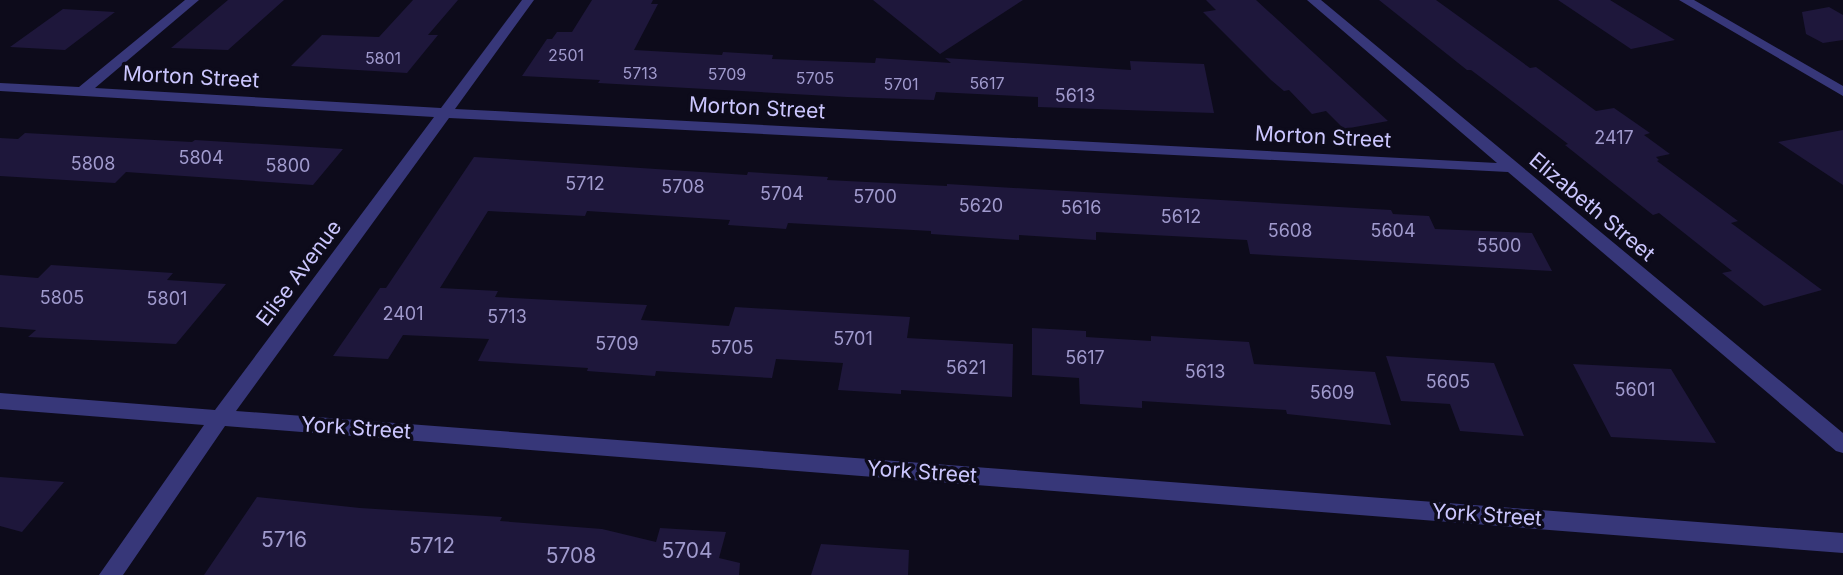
<svg xmlns="http://www.w3.org/2000/svg" width="1843" height="575" viewBox="0 0 1843 575" font-family="Inter,sans-serif">
  <style>
    .building { fill: #1e173b }
    .lines { fill: none; stroke-linecap: round; stroke-linejoin: round }
    .minor { fill: #373779; fill-rule: evenodd }
    .labels { text-anchor: middle; stroke-width: 7; stroke-linejoin: round; paint-order: stroke }
    .far-number-label { font-size: 16px; fill: #a09acd }
    .number-label { font-size: 18px; fill: #a09acd }
    .street-label { font-size: 21px; fill: #cbc6fe; stroke: #0d0b1b }
    .near-number-label { font-size: 21px; fill: #a09acd }
  </style>
  <rect width="100%" height="100%" fill="#0d0b1b"/>
  <path class="building" d="M 228,0 L 284,0 L 228,50 L 171,48 Z
    M 413,0 L 458,0 L 428,35 L 438,35 L 407,73 L 291,66 L 322,35 L 379,37 Z
    M 592,0 L 653,0 L 651,4 L 658,4 L 634,50 L 722,55 L 723,52 L 773,55 L 772,59 L 875,63 L 876,58 L 951,63 L 945,58 L 1131,70 L 1130,61 L 1204,64 L 1214,113 L 1038,107 L 1038,97 L 936,92 L 934,100 L 847,97 L 598,83 L 600,80 L 522,76 L 547,39 L 552,39 L 557,32 L 572,32 Z
    M 873,0 L 1023,0 L 940,54 Z
    M 1206,0 L 1256,0 L 1388,121 L 1344,129 L 1326,111 L 1312,114 L 1289,90 L 1284,91 L 1271,80 L 1203,12 L 1216,10 Z
    M 1379,0 L 1436,0 L 1530,68 L 1536,67 L 1596,111 L 1614,108 L 1650,133 L 1644,135 L 1670,154 L 1656,157 L 1659,160 L 1657,161 L 1738,221 L 1731,223 L 1822,290 L 1764,306 L 1722,273 L 1732,271 L 1659,213 L 1653,215 L 1565,145 L 1568,144 L 1495,88 L 1471,70 L 1467,70 Z
    M 1558,0 L 1610,0 L 1675,40 L 1631,49 Z
    M 1829,7 L 1843,15 L 1843,40 L 1823,43 L 1806,34 L 1802,12 Z
    M 63,9 L 115,12 L 65,50 L 10,47 Z
    M 1843,130 L 1843,185 L 1778,142 Z
    M 25,133 L 192,142 L 195,140 L 343,149 L 313,185 L 126,172 L 115,183 L 0,176 L 0,138 L 18,139 Z
    M 474,157 L 747,175 L 748,172 L 828,177 L 827,180 L 947,186 L 947,184 L 1391,210 L 1393,214 L 1429,216 L 1435,229 L 1532,233 L 1552,271 L 1250,254 L 1247,240 L 1096,232 L 1096,240 L 1019,235 L 1019,240 L 931,234 L 931,231 L 788,223 L 786,229 L 728,225 L 730,220 L 587,211 L 585,216 L 488,211 L 440,288 L 498,291 L 495,297 L 647,305 L 641,320 L 729,326 L 735,307 L 910,317 L 907,338 L 1013,344 L 1012,397 L 901,390 L 901,394 L 838,390 L 843,363 L 776,359 L 772,378 L 656,371 L 655,376 L 587,371 L 588,368 L 478,361 L 489,339 L 403,335 L 388,359 L 333,356 L 380,288 L 386,288 Z
    M 51,265 L 173,273 L 167,280 L 226,284 L 176,344 L 28,337 L 36,330 L 0,327 L 0,275 L 38,278 Z
    M 1032,328 L 1086,331 L 1086,337 L 1151,341 L 1151,336 L 1249,342 L 1254,364 L 1375,372 L 1391,425 L 1287,414 L 1286,410 L 1142,401 L 1142,408 L 1080,404 L 1079,378 L 1032,375 Z
    M 1386,356 L 1494,363 L 1524,436 L 1460,431 L 1450,404 L 1401,401 Z
    M 1573,364 L 1671,369 L 1716,443 L 1611,437 Z
    M 0,477 L 64,482 L 22,532 L 0,526 Z
    M 257,497 L 360,508 L 502,517 L 500,521 L 602,529 L 656,542 L 660,528 L 726,532 L 719,558 L 740,563 L 739,575 L 204,575 Z
    M 821,544 L 909,550 L 908,575 L 811,575 Z"/>
  <g class="lines">
    <path class="minor" d="M 185,0 L 199,0 L 95,88 L 441,108 L 522,0 L 534,0 L 455,109 L 1497,163 L 1307,0 L 1321,0 L 1843,433 L 1843,453 L 1836,451 L 1508,172 L 449,118 L 236,411 L 1843,533 L 1843,553 L 225,426 L 123,575 L 99,575 L 204,425 L 0,409 L 0,393 L 215,410 L 434,117 L 0,91 L 0,83 L 79,87 Z
      M 1679,0 L 1694,0 L 1843,86 L 1843,96 Z"/>
  </g>
  <g class="labels">
    <g class="far-number-label">
      <text x="566" y="61">2501</text>
      <text x="383" y="64">5801</text>
      <text x="640" y="79">5713</text>
      <text x="727" y="80">5709</text>
      <text x="815" y="84">5705</text>
      <text x="987" y="89">5617</text>
      <text x="901" y="90">5701</text>
    </g>
    <g class="number-label">
      <text x="1075" y="102">5613</text>
      <text x="1614" y="144">2417</text>
      <text x="201" y="164">5804</text>
      <text x="93" y="170">5808</text>
      <text x="288" y="172">5800</text>
      <text x="585" y="190">5712</text>
      <text x="683" y="193">5708</text>
      <text x="782" y="200">5704</text>
      <text x="875" y="203">5700</text>
      <text x="981" y="212">5620</text>
      <text x="1081" y="214">5616</text>
      <text x="1181" y="223">5612</text>
      <text x="1290" y="237">5608</text>
      <text x="1393" y="237">5604</text>
      <text x="1499" y="252">5500</text>
      <text x="62" y="304">5805</text>
      <text x="167" y="305">5801</text>
      <text x="403" y="320">2401</text>
      <text x="507" y="323">5713</text>
      <text x="853" y="345">5701</text>
      <text x="617" y="350">5709</text>
      <text x="732" y="354">5705</text>
      <text x="1085" y="364">5617</text>
      <text x="966" y="374">5621</text>
      <text x="1205" y="378">5613</text>
      <text x="1448" y="388">5605</text>
      <text x="1635" y="396">5601</text>
      <text x="1332" y="399">5609</text>
    </g>
    <g class="street-label">
      <text transform="translate(191 77) rotate(3)" y="7">Morton Street</text>
      <text transform="translate(757 108) rotate(3)" y="7">Morton Street</text>
      <text transform="translate(1323 137) rotate(3)" y="7">Morton Street</text>
      <text transform="translate(1592 207) rotate(40)" y="7">Elizabeth Street</text>
      <text transform="translate(299 273) rotate(-53)" y="7">Elise Avenue</text>
      <text transform="translate(356 428) rotate(4)" y="7">York Street</text>
      <text transform="translate(922 472) rotate(4)" y="7">York Street</text>
      <text transform="translate(1487 515) rotate(4)" y="7">York Street</text>
    </g>
    <g class="near-number-label">
      <text x="284" y="547">5716</text>
      <text x="432" y="553">5712</text>
      <text x="687" y="558">5704</text>
      <text x="571" y="563">5708</text>
    </g>
  </g>
</svg>
